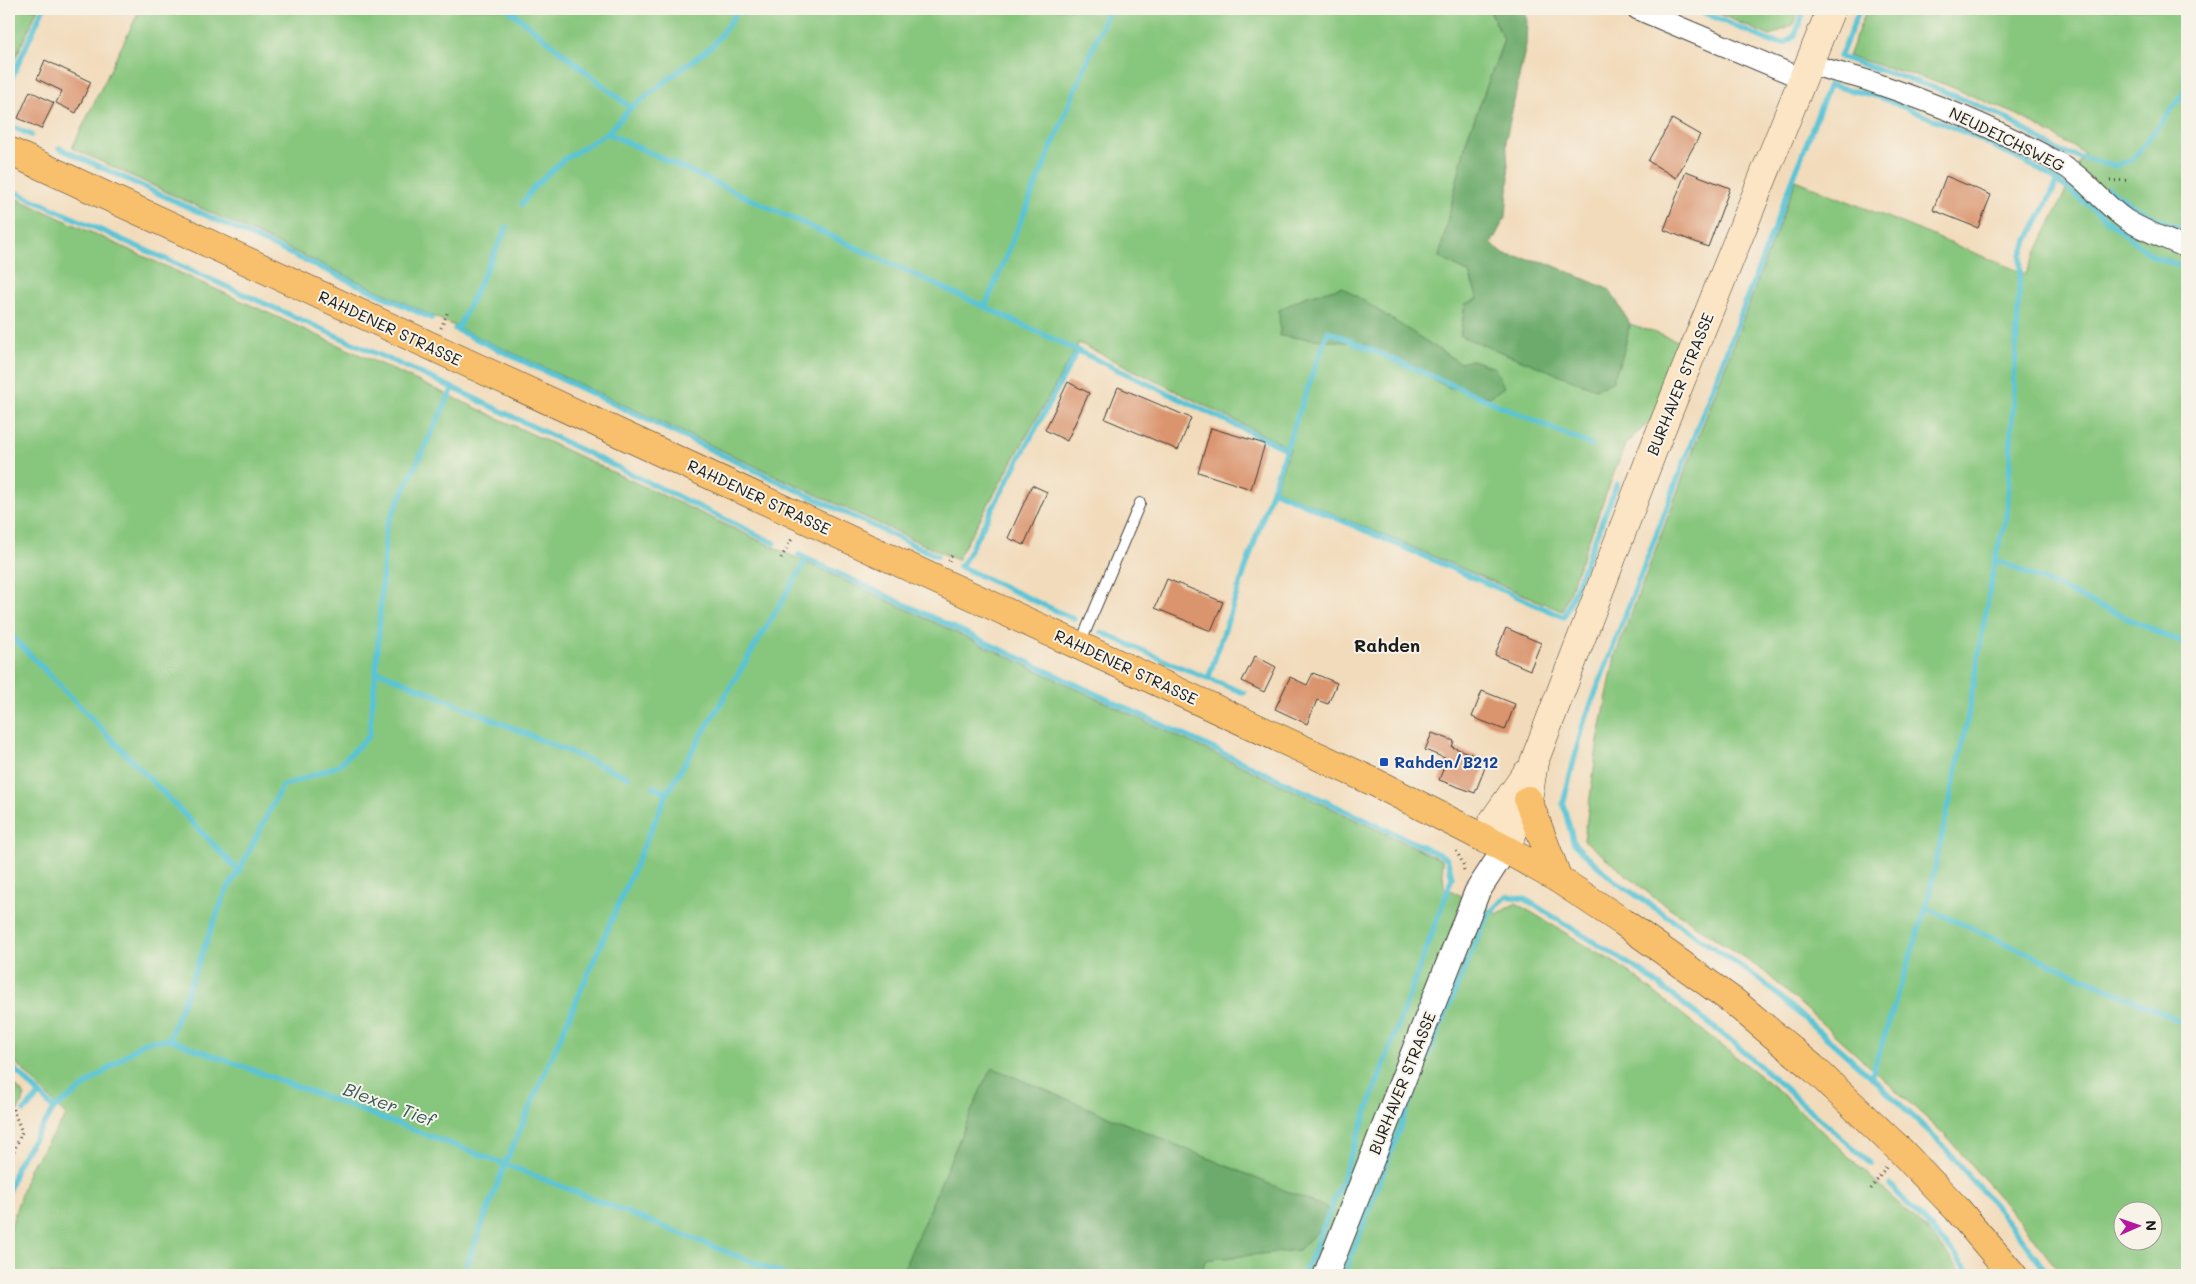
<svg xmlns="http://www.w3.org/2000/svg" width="2196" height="1284" viewBox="0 0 2196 1284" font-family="Mali,sans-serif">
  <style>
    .green { fill: #87c67d; stroke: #52714c; fill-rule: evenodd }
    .forest { fill: #6dab6c; stroke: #446444 }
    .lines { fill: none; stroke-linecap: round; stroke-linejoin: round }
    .stream { stroke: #5ac4d5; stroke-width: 5.5 }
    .building { fill: #da946e }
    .service-casing { stroke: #3c3934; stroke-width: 12 }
    .minor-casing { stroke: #3c3934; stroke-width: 22 }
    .tertiary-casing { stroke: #3c3934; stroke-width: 27 }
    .secondary-casing { stroke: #3c3934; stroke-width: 29 }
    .primary-casing { stroke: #3c3934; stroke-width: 29 }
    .path { stroke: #3c3934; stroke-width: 3; stroke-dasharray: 1 4; stroke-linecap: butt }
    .service { stroke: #fff; stroke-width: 10 }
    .minor { stroke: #fff; stroke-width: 20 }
    .tertiary { stroke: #fff; stroke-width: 25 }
    .secondary { stroke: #fce5c4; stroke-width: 28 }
    .primary { stroke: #f8bf6c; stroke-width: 28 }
    .transit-dot { fill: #1a4fb4; stroke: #f7f3e8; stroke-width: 2 }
    .labels { text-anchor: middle; stroke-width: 4; stroke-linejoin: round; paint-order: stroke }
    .street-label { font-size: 16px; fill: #1c1c1c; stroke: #f7f3e8 }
    .transit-label { font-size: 16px; font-weight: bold; fill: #164399; stroke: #f7f3e8; text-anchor: start }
    .neighbourhood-label { font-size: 18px; font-weight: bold; fill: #1c1c1c; stroke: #f7f3e8 }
    .water-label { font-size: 18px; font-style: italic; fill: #32575d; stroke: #f7f3e8 }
  </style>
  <rect width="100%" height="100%" fill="#f7f3e8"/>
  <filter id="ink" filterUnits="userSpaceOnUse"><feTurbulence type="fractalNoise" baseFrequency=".02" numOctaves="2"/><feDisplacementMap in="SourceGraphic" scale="10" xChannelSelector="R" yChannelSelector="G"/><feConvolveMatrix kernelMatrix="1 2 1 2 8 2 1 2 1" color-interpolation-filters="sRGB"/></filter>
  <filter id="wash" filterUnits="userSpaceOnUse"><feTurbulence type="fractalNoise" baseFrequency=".0096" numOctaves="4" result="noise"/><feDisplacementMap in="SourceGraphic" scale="20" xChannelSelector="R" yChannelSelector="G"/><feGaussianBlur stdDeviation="1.12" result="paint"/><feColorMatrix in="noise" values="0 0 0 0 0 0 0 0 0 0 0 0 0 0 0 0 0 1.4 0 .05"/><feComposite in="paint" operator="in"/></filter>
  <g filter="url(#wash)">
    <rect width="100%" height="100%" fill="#f2dbbb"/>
    <path class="green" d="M 9,9 L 38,9 L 9,72 Z
      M 140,9 L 1489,9 L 1504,40 L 1467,139 L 1439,257 L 1469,273 L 1478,299 L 1622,357 L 1630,324 L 1687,344 L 1656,416 L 1625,444 L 1562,611 L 1275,489 L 1290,448 L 1079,343 L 957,560 L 72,148 Z
      M 1708,9 L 1800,9 L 1794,24 L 1770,36 Z
      M 1867,9 L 2187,9 L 2187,1275 L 2062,1275 L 2020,1221 L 1945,1135 L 1879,1075 L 1765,972 L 1652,896 L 1584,840 L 1598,741 L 1615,656 L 1796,180 L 2026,274 L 2084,153 L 2018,115 L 1944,84 L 1848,56 ZM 2124,1212 L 2154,1212 L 2154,1242 L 2124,1242 Z
      M 9,195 L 457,399 L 1442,860 L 1444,887 L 1497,914 L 1516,903 L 1625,969 L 1779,1091 L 1930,1233 L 1964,1275 L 9,1275 L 9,1232 L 29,1169 L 66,1116 L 9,1055 Z
      M 9,1079 L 25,1096 L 9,1129 Z"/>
    <path class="forest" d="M 1489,9 L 1524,9 L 1527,17 L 1526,45 L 1506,139 L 1509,178 L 1506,216 L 1491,244 L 1505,255 L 1545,262 L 1610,290 L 1630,324 L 1622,357 L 1612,382 L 1596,389 L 1460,336 L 1465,304 L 1478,299 L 1469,273 L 1439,257 L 1467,139 L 1504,40 Z
      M 1342,287 L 1460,363 L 1472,360 L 1495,368 L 1504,387 L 1490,397 L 1448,387 L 1365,344 L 1280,336 L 1279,310 L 1304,297 Z
      M 993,1068 L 1327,1208 L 1327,1222 L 1299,1250 L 1205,1260 L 1201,1275 L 901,1275 L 984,1082 Z"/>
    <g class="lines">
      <path class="stream" d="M 508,9 L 631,108
        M 1695,9 L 1772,42 L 1785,43 L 1795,35 L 1805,9
        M 1860,9 L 1840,57 L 1941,90 L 2004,117 L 2060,152 L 2115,166 L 2133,159 L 2187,89
        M 9,84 L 43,9
        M 9,125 L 31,135
        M 607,133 L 985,307 L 1286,449
        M 59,148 L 431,318
        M 2108,188 C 2132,206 2158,222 2187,230
        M 9,189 L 453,388 L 774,543
        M 522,204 L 533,188 L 563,160 L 607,133 L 631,108 L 713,45 L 731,21 L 738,9
        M 985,307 L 1109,9
        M 455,329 L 937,556
        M 457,330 L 507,227
        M 1272,490 L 1564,617 L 1617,484
        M 799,555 L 1447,858 L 1452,877 L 1447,892 L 1337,1193 L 1304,1275
        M 1995,559 L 2187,645
        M 959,566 L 1074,619
        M 961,567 L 1078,350
        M 1101,632 L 1168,662 L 1244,693
        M 9,633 L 239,871
        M 376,670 L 628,777
        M 1208,679 L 1286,449 L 1328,331 L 1591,445
        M 654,787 L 667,793
        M 1926,908 L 2187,1024
        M 169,1039 L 226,891 L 239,871 L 282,786 L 338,766 L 369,736 L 376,670 L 386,527 L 453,388
        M 9,1063 L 54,1109 L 144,1042 L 169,1039 L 505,1164 L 785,1275
        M 1871,1077 L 1926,908 L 1966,727 L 1995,559 L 2007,515 L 2021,254 L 2058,181
        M 24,1111 L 39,1095
        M 9,1134 L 13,1125
        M 1890,1185 L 1952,1251 L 1972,1275
        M 9,1190 L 18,1163 L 54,1109
        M 463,1275 L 505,1164 L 667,793 L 807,559
        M 1344,1275 L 1420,1075 L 1470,955 L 1490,912 L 1507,896 L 1525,899 L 1642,972 L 1734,1043 L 1871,1164
        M 2049,1275 L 2006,1219 L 1936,1138 L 1871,1077 L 1762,981 L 1612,879 L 1574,844 L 1563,804 L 1583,725 L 1829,85 L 1880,97 L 1971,135 L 2031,165 L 2058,181 L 2154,257 L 2187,268"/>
    </g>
    <g id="blocks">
      <path class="building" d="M 45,60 L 91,82 L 76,113 L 56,103 L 62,91 L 37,79 Z
        M 30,91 L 54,103 L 41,129 L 18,118 Z
        M 1672,119 L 1700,135 L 1676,178 L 1648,161 Z
        M 1686,171 L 1730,188 L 1708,247 L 1664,230 Z
        M 1946,176 L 1991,195 L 1978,228 L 1933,210 Z
        M 1068,382 L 1089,393 L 1067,441 L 1045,430 Z
        M 1118,387 L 1191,418 L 1178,450 L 1105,419 Z
        M 1211,428 L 1265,444 L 1251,489 L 1198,472 Z
        M 1032,485 L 1047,492 L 1024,545 L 1008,538 Z
        M 1167,579 L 1223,602 L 1211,631 L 1155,608 Z
        M 1506,628 L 1541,643 L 1530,670 L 1495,655 Z
        M 1255,656 L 1276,667 L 1264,692 L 1242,681 Z
        M 1313,673 L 1337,683 L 1328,704 L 1317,700 L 1307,724 L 1275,709 L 1290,677 L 1307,685 Z
        M 1482,691 L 1515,704 L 1505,730 L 1472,717 Z
        M 1432,733 L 1454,741 L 1452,747 L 1488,760 L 1475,793 L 1439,780 L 1447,759 L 1425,750 Z"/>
    </g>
  </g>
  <g filter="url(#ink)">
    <use href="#blocks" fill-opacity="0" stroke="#3c3934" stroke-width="1"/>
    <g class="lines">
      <g class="service-casing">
        <path id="service" d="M 1080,644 L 1140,503"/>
      </g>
      <g class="minor-casing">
        <path id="minor" d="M 1637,9 L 1803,79
          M 1809,63 C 1831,72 1853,75 1875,83 C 1937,104 2002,131 2059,163 C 2085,177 2101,202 2125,219 C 2144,231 2167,239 2187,248"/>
      </g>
      <g class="tertiary-casing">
        <path id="tertiary" d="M 1326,1275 L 1477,892 L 1505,849"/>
      </g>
      <g class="secondary-casing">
        <path id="secondary" d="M 1486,840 L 1493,821 L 1526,774
          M 1505,849 L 1528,800 L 1534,762 L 1657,440 L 1831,9"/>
      </g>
      <g class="primary-casing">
        <path id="primary" d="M 9,151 L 1376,783 L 1505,849 L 1558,879 L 1623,922 L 1733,1001 L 1812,1067 L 1899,1149 L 1957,1209 L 2013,1275
          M 1528,800 L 1558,879"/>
      </g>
      <path class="path" d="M 2110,181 L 2129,180
        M 441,328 L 448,311
        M 781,558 L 793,537
        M 949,561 L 952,554
        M 1456,851 L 1463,863 L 1464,872
        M 9,1100 L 22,1132 L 9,1163
        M 1871,1189 L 1887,1166"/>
      <use href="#service" class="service"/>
      <use href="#minor" class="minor"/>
      <use href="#tertiary" class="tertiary"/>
      <use href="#secondary" class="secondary"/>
      <use href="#primary" class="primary"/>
    </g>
  </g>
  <rect class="transit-dot" x="1379" y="757" width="10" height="10" rx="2.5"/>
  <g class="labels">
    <g class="street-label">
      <text transform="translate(2007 139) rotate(26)" y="6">NEUDEICHSWEG</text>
      <text transform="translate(390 328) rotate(25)" y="6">RAHDENER STRASSE</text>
      <text transform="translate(1680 384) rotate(-68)" y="6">BURHAVER STRASSE</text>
      <text transform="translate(759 497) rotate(25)" y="6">RAHDENER STRASSE</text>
      <text transform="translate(1126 667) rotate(25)" y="6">RAHDENER STRASSE</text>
      <text transform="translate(1402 1083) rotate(-68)" y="6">BURHAVER STRASSE</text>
    </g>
    <g class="transit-label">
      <text x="1394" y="768">Rahden/B212</text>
    </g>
    <g class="neighbourhood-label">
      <text x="1387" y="652">Rahden</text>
    </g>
    <g class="water-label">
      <text transform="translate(389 1105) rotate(20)" y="6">Blexer Tief</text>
    </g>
  </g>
  <rect width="2196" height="1284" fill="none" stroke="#f7f3e8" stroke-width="30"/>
  <g transform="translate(2138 1226) rotate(88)"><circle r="24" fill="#f7f3e8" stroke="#9f9d96"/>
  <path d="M0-4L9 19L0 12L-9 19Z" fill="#b5179e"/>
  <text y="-8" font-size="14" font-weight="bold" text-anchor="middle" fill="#1c1c1c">N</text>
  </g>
</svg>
